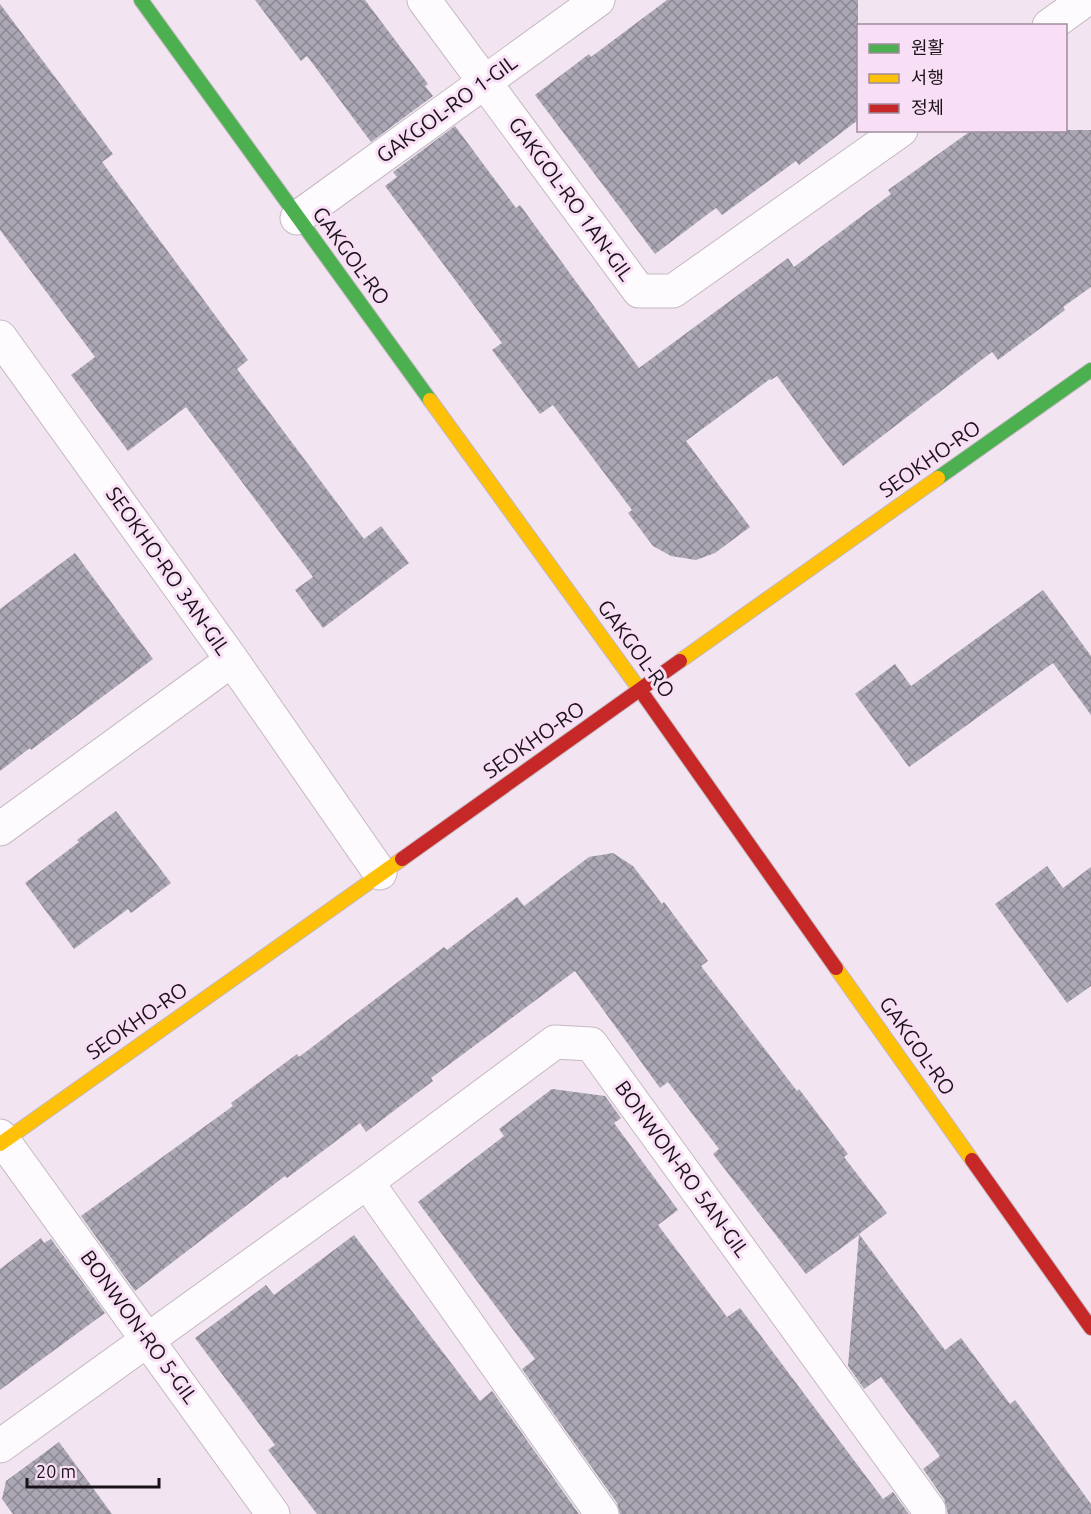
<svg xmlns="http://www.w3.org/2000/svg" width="1091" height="1514" viewBox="0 0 1091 1514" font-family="Ubuntu,'Noto Sans KR',sans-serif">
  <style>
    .building { fill: url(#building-cross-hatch) }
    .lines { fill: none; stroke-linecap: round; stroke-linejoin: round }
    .street-casing { stroke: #c4b9c2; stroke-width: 35 }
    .fast-casing { stroke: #c4b9c2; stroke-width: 16 }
    .slow-casing { stroke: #c4b9c2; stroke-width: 16 }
    .jam-casing { stroke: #c4b9c2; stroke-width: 16 }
    .street { stroke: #fdfbfd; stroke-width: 33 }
    .fast { stroke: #4caf50; stroke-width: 14 }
    .slow { stroke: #ffc107; stroke-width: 14 }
    .jam { stroke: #c62828; stroke-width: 14 }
    .labels { text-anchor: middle; stroke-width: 6; stroke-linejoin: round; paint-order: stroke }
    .street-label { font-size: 21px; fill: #1a1219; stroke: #f8dff5 }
  </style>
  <defs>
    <pattern id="building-cross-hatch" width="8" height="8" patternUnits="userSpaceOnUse" patternTransform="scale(1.5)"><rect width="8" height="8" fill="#aca7b5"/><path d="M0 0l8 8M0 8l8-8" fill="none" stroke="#8b8792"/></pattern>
  </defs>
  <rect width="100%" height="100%" fill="#f2e5f1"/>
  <path class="building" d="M 255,0 L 365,0 L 428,84 L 425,86 L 433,96 L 371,142 L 307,56 L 301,61 Z
    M 667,0 L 858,0 L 858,120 L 799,165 L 796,161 L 722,215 L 716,208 L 655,254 L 535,95 L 589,54 L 591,57 Z
    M 0,4 L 113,154 L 102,162 L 248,360 L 237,369 L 364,539 L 381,526 L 409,563 L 323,628 L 295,590 L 313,577 L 186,407 L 128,451 L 71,375 L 95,357 L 0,230 Z
    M 455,126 L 516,208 L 520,205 L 639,368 L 788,258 L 794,267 L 891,194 L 888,190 L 972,130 L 1091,130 L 1091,287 L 1063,307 L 1065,310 L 998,360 L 992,352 L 843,466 L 777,376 L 771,380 L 770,379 L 686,441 L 750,527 L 715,553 L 696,560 L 671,556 L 653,546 L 628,513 L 632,510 L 553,405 L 540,414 L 492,350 L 502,343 L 385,186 L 397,177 L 393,172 Z
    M 75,553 L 153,659 L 31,750 L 30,748 L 0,771 L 0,609 Z
    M 1043,590 L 1091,656 L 1091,715 L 1053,663 L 909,767 L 855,694 L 895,664 L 911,686 Z
    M 116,811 L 171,883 L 131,913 L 128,909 L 74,949 L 25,883 L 79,842 L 77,840 Z
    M 613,853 L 633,866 L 662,904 L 664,902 L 708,961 L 701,966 L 797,1091 L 799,1089 L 848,1154 L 844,1157 L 887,1213 L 859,1234 L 945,1350 L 961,1338 L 1010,1404 L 1015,1400 L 1091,1504 L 1091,1514 L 948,1514 L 944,1499 L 923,1469 L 940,1456 L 881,1377 L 864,1389 L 848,1366 L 859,1235 L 806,1274 L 713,1154 L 719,1149 L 668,1082 L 660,1088 L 575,971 L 431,1078 L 433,1081 L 366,1132 L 360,1123 L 287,1178 L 285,1176 L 135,1291 L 81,1216 L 233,1106 L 231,1103 L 297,1054 L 299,1057 L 444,947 L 447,950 L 517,897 L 524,906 L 589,857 Z
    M 1047,866 L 1063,888 L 1091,867 L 1091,986 L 1067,1003 L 995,904 Z
    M 552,1089 L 605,1096 L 621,1118 L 614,1123 L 678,1210 L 658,1225 L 727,1317 L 740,1308 L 883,1499 L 893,1492 L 909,1514 L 620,1514 L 617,1503 L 522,1369 L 535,1359 L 418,1202 L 504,1136 L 499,1129 Z
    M 354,1235 L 480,1401 L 492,1391 L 579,1514 L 317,1514 L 268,1450 L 275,1445 L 195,1338 L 266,1285 L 274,1295 Z
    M 41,1238 L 44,1243 L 51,1239 L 105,1313 L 0,1390 L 0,1269 Z
    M 59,1442 L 112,1514 L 13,1514 L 2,1499 L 6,1481 Z"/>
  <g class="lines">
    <g class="street-casing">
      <path id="street" d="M 424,0 L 639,291 L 673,291 L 901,130
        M 1049,26 L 1085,0
        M 297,218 L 598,0
        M 0,337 L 232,660 L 0,829
        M 232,660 L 380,873
        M 0,1136 L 273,1514
        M 367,1182 L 602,1514
        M 0,1446 L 367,1182 L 555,1042 L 591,1044 L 929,1510 L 929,1514"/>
    </g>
    <g class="fast-casing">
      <path id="fast" d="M 141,0 L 430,400
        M 938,478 L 1091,370"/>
    </g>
    <g class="slow-casing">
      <path id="slow" d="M 430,400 L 645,697
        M 680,661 L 938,478
        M 836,968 L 972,1160
        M 0,1144 L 402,859"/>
    </g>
    <g class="jam-casing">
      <path id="jam" d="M 645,697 L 836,968
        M 402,859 L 680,661
        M 972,1160 L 1091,1328"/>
    </g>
    <use href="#street" class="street"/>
    <use href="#fast" class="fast"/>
    <use href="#slow" class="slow"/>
    <use href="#jam" class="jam"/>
  </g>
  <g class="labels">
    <g class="street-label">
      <text transform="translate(447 109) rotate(-36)" y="7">GAKGOL-RO 1-GIL</text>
      <text transform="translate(571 199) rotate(54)" y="7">GAKGOL-RO 1AN-GIL</text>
      <text transform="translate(351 256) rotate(54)" y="7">GAKGOL-RO</text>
      <text transform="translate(930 459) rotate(-35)" y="7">SEOKHO-RO</text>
      <text transform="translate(168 571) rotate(55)" y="7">SEOKHO-RO 3AN-GIL</text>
      <text transform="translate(636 649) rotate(54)" y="7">GAKGOL-RO</text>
      <text transform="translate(534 740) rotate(-35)" y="7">SEOKHO-RO</text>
      <text transform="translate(137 1021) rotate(-35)" y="7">SEOKHO-RO</text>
      <text transform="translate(917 1046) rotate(55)" y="7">GAKGOL-RO</text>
      <text transform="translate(682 1169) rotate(54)" y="7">BONWON-RO 5AN-GIL</text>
      <text transform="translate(139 1327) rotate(54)" y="7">BONWON-RO 5-GIL</text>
    </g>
  </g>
  <rect x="857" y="24" width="210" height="108" fill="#f8dff5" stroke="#9f8d9d" stroke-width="1.5"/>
  <rect x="869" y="44" width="30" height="9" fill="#4caf50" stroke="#9f8d9d" stroke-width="1.5"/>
  <text x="911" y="54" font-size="18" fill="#1a1219">원활</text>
  <rect x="869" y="74" width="30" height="9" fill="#ffc107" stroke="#9f8d9d" stroke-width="1.5"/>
  <text x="911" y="84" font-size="18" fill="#1a1219">서행</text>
  <rect x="869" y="104" width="30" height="9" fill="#c62828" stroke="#9f8d9d" stroke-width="1.5"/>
  <text x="911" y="114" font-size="18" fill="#1a1219">정체</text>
  <path d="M27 1478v9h132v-9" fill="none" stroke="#1a1219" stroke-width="3"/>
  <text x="36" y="1478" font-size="18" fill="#1a1219" stroke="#f8dff5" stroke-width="4.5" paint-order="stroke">20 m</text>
</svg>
